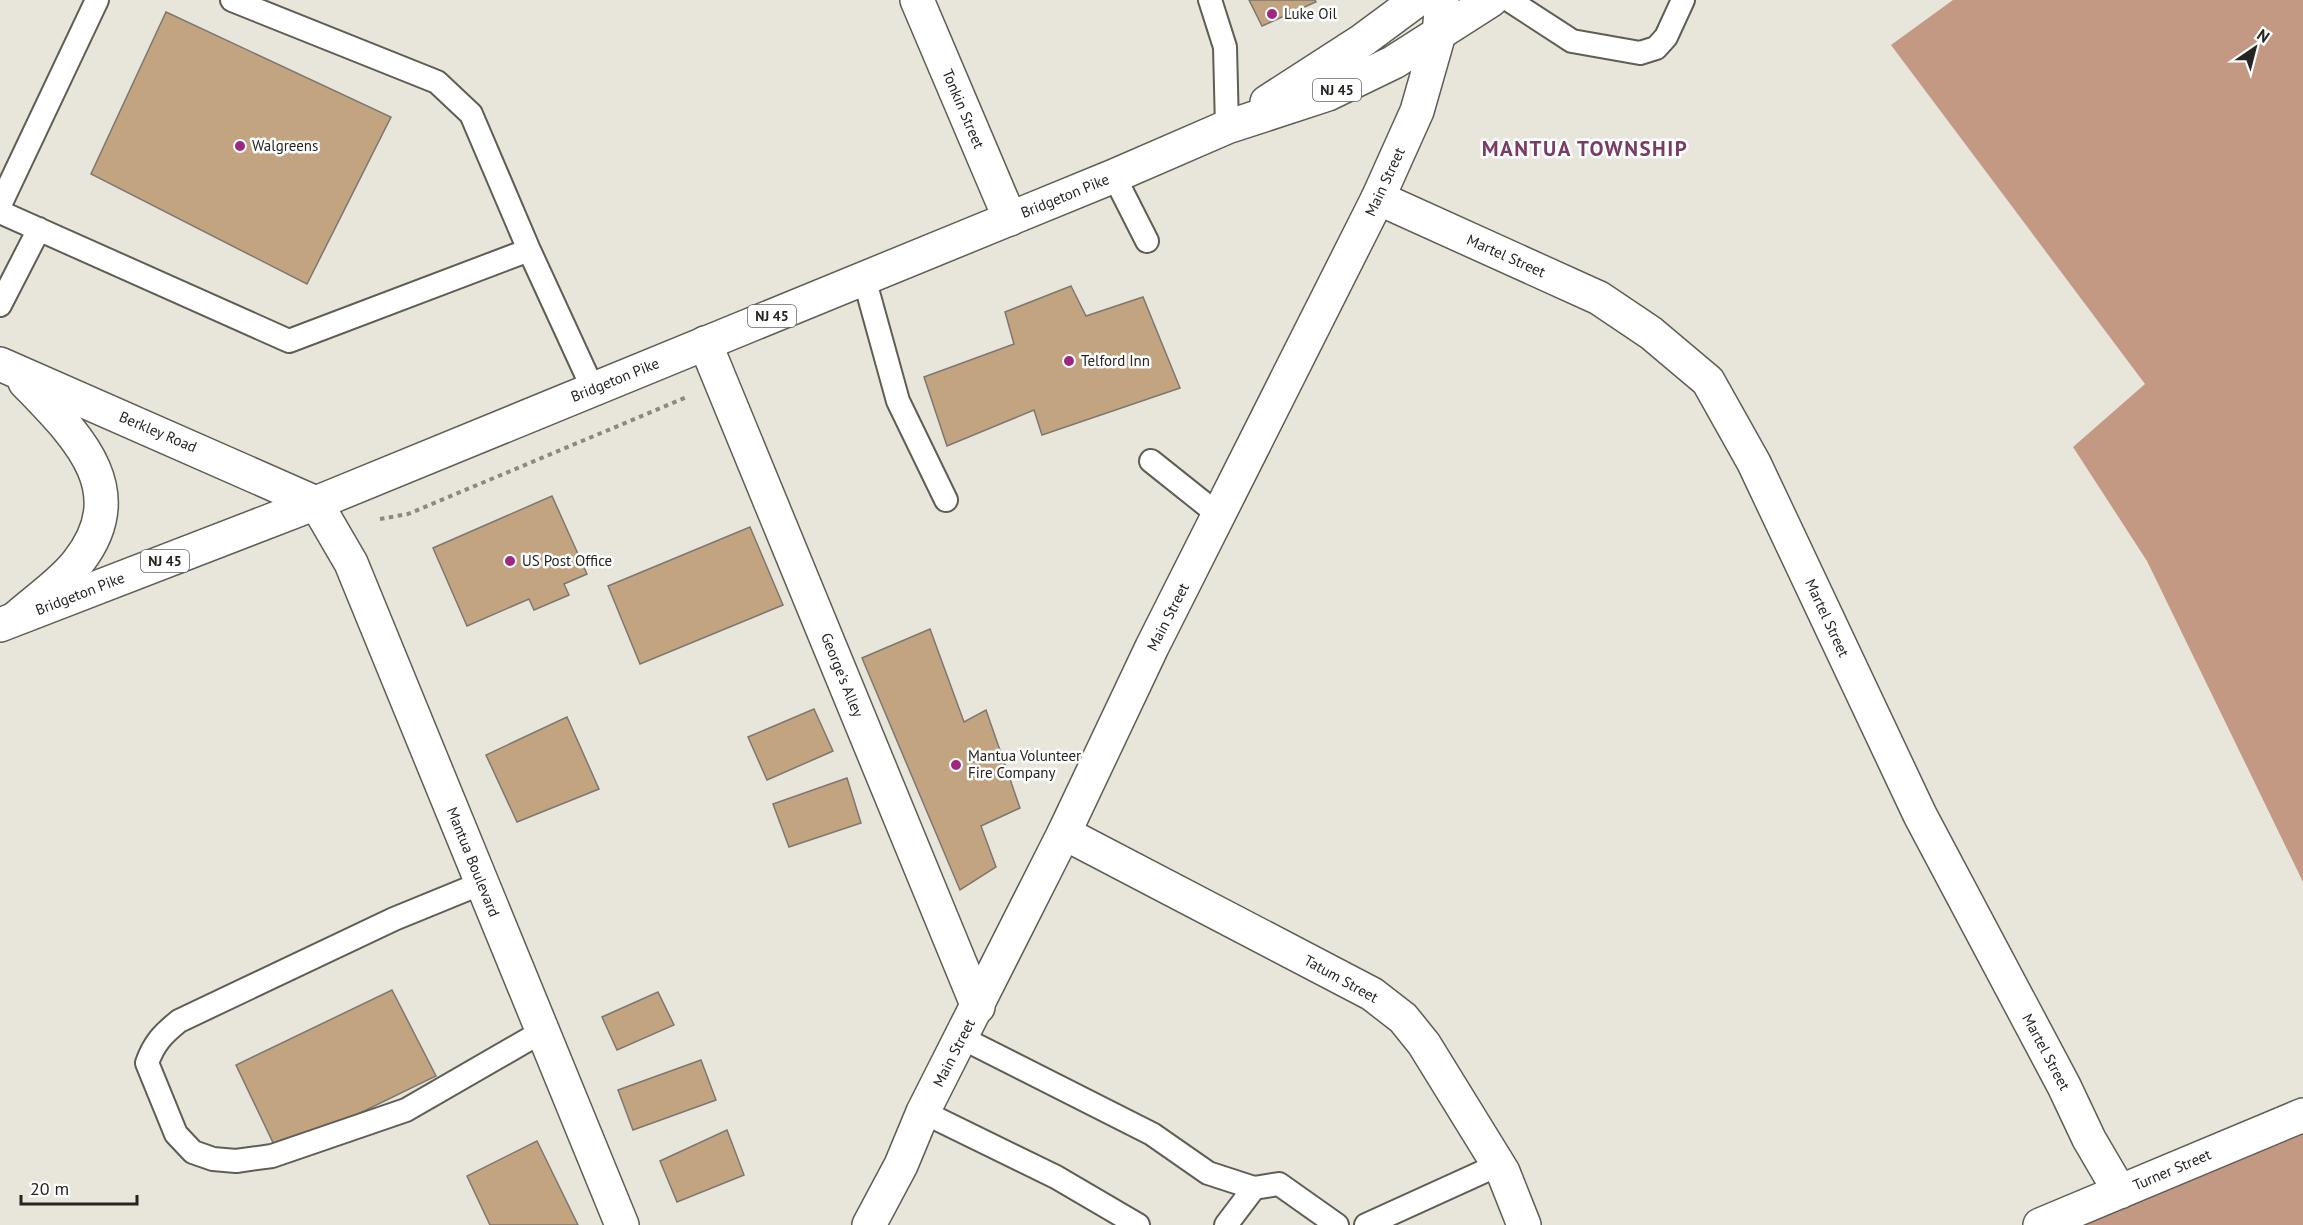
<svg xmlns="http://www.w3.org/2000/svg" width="2303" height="1225" viewBox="0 0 2303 1225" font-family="'PT Sans',sans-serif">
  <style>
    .forest { fill: #c39983 }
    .building { fill: #c2a481; stroke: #7d7770; stroke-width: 1.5 }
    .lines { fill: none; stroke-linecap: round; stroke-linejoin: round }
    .lane-casing { stroke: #5f5d54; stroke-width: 26 }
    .street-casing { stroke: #5f5d54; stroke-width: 36 }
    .secondary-casing { stroke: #5f5d54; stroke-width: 36 }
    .primary-casing { stroke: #5f5d54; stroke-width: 36 }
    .path { stroke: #8b8982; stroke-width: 4; stroke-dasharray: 4.5 4.5; stroke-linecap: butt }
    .lane { stroke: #fff; stroke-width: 22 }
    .street { stroke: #fff; stroke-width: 33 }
    .secondary { stroke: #fff; stroke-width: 33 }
    .primary { stroke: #fff; stroke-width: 33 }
    .poi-dot { fill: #9f277f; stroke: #fff; stroke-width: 2 }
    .labels { text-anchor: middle; stroke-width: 5; stroke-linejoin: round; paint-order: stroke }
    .shield { fill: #fff; stroke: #666663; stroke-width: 1.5 }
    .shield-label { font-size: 14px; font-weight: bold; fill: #252420 }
    .poi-label { font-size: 15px; fill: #252420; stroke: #fff; text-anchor: start }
    .street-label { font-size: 15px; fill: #252420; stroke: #fff }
    .district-label { font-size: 21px; font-weight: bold; letter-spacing: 1.5px; fill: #793c65; stroke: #fff }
  </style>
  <rect width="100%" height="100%" fill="#e8e5db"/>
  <path class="forest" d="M 1953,0 L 2303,0 L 2303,882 L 2147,561 L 2073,447 L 2145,384 L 1891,45 Z
    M 2303,1102 L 2303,1225 L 2024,1225 Z"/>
  <path class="building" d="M 1249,0 L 1315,0 L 1316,2 L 1262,26 Z
    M 166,12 L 391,117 L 307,284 L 91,174 Z
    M 1071,286 L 1086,316 L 1143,297 L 1180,388 L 1042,435 L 1034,410 L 947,446 L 924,377 L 1014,344 L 1005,312 Z
    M 552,496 L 587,574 L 564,584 L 569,595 L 534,610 L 529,599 L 467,626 L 433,548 Z
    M 750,527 L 783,605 L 640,664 L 608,586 Z
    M 930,629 L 964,722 L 986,710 L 1020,808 L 981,826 L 996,867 L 960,890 L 862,658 Z
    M 814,709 L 833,751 L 767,780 L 748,737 Z
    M 567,717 L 599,789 L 517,822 L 486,755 Z
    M 847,778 L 861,823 L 789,847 L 773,804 Z
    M 392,990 L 436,1076 L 278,1153 L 236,1065 Z
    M 658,992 L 674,1025 L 617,1050 L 602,1017 Z
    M 701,1060 L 716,1100 L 633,1130 L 618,1090 Z
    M 727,1130 L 744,1175 L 677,1202 L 660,1161 Z
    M 537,1141 L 578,1225 L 490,1225 L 467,1176 Z"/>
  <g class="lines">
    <g class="lane-casing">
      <path id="lane" d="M 232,0 L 437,82 L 471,114 L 529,250
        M 1210,0 L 1225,47 L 1227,127
        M 1509,0 L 1572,41 L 1640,53 L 1656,48 L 1666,37 L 1683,0
        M 1114,176 L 1147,241
        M 0,205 L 97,0
        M 0,212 L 289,341 L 529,250 L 593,389
        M 864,278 L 898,401 L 946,500
        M 0,305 L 39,229
        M 1151,461 L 1220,516
        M 482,883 L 394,919 L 179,1021 C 163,1034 154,1043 147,1063 L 176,1134 L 193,1152 L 213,1159 L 236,1161 L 272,1156 L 406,1110 L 543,1031
        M 962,1038 L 1152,1134 L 1208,1173 L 1254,1188 L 1226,1225
        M 923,1112 L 1056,1177 L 1138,1225
        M 1254,1188 L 1279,1184 L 1337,1225
        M 1366,1225 L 1498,1165"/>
    </g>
    <g class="street-casing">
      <path id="street" d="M 917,0 L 1010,219
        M 1378,198 L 1599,298 L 1651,333 L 1708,381 L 1754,463 L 1920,815 L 2064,1086 L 2089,1139 L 2120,1192
        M 705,343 L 978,1007
        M 1064,833 L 1372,994 L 1403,1018 L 1424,1044 L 1503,1172 L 1524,1225
        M 2040,1225 L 2303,1115"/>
    </g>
    <g class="secondary-casing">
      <path id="secondary" d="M 0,364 L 316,503 L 351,563 L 622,1225
        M 16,618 C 36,600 62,583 78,562 C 135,489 75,434 25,382"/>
    </g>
    <g class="primary-casing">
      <path id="primary" d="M 1267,102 L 1363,40 L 1417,0
        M 0,625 L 316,503 L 1114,176 L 1227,127 L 1328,94 L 1394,62 L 1491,0
        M 869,1225 L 901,1165 L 923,1112 L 1064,833 L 1152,647 L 1378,198 L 1417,111 L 1439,34 L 1442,0"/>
    </g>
    <path class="path" d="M 380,519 L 408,514 L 687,397"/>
    <use href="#lane" class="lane"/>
    <use href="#street" class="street"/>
    <use href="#secondary" class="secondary"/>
    <use href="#primary" class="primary"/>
  </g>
  <g class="poi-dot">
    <circle cx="1272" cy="14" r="6"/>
    <circle cx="240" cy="146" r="6"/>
    <circle cx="1069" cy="361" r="6"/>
    <circle cx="510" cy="561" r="6"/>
    <circle cx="956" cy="765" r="6"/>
  </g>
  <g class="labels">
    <g class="shield">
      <rect x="1313" y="79" width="48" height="22" rx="4.5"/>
      <rect x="748" y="305" width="48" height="22" rx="4.5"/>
      <rect x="141" y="550" width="48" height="22" rx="4.5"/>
    </g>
    <g class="shield-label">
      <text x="1337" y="95">NJ 45</text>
      <text x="772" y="321">NJ 45</text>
      <text x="165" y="566">NJ 45</text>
    </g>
    <g class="poi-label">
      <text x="1284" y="19">Luke Oil</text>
      <text x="252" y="151">Walgreens</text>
      <text x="1081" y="366">Telford Inn</text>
      <text x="522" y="566">US Post Office</text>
      <text x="968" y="761">Mantua Volunteer<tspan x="968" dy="17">Fire Company</tspan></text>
    </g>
    <g class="street-label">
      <text transform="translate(963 109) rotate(67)" y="5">Tonkin Street</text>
      <text transform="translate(1385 182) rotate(-65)" y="5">Main Street</text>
      <text transform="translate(1065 196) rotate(-22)" y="5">Bridgeton Pike</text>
      <text transform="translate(1506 256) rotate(24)" y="5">Martel Street</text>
      <text transform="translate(615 380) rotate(-22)" y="5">Bridgeton Pike</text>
      <text transform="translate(158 432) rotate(23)" y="5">Berkley Road</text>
      <text transform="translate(80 594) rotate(-21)" y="5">Bridgeton Pike</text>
      <text transform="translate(1168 617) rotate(-63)" y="5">Main Street</text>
      <text transform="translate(1827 618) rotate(65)" y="5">Martel Street</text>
      <text transform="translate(842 675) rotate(68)" y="5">George's Alley</text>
      <text transform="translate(473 862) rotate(68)" y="5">Mantua Boulevard</text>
      <text transform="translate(1341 979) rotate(29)" y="5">Tatum Street</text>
      <text transform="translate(2046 1052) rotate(62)" y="5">Martel Street</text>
      <text transform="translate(954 1053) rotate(-63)" y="5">Main Street</text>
      <text transform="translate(2172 1170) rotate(-23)" y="5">Turner Street</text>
    </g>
    <g class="district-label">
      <text x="1585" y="156">MANTUA TOWNSHIP</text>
    </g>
  </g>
  <g transform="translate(2255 48) rotate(35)" stroke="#ffffff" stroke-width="4.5" paint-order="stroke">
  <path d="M0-4.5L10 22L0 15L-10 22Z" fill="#252420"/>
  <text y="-9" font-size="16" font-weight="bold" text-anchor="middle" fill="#252420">N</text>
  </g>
  <path d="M21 1195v9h116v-9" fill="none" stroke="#252420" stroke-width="3"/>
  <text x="30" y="1195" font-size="18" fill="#252420" stroke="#ffffff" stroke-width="4.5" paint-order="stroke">20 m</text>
</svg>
